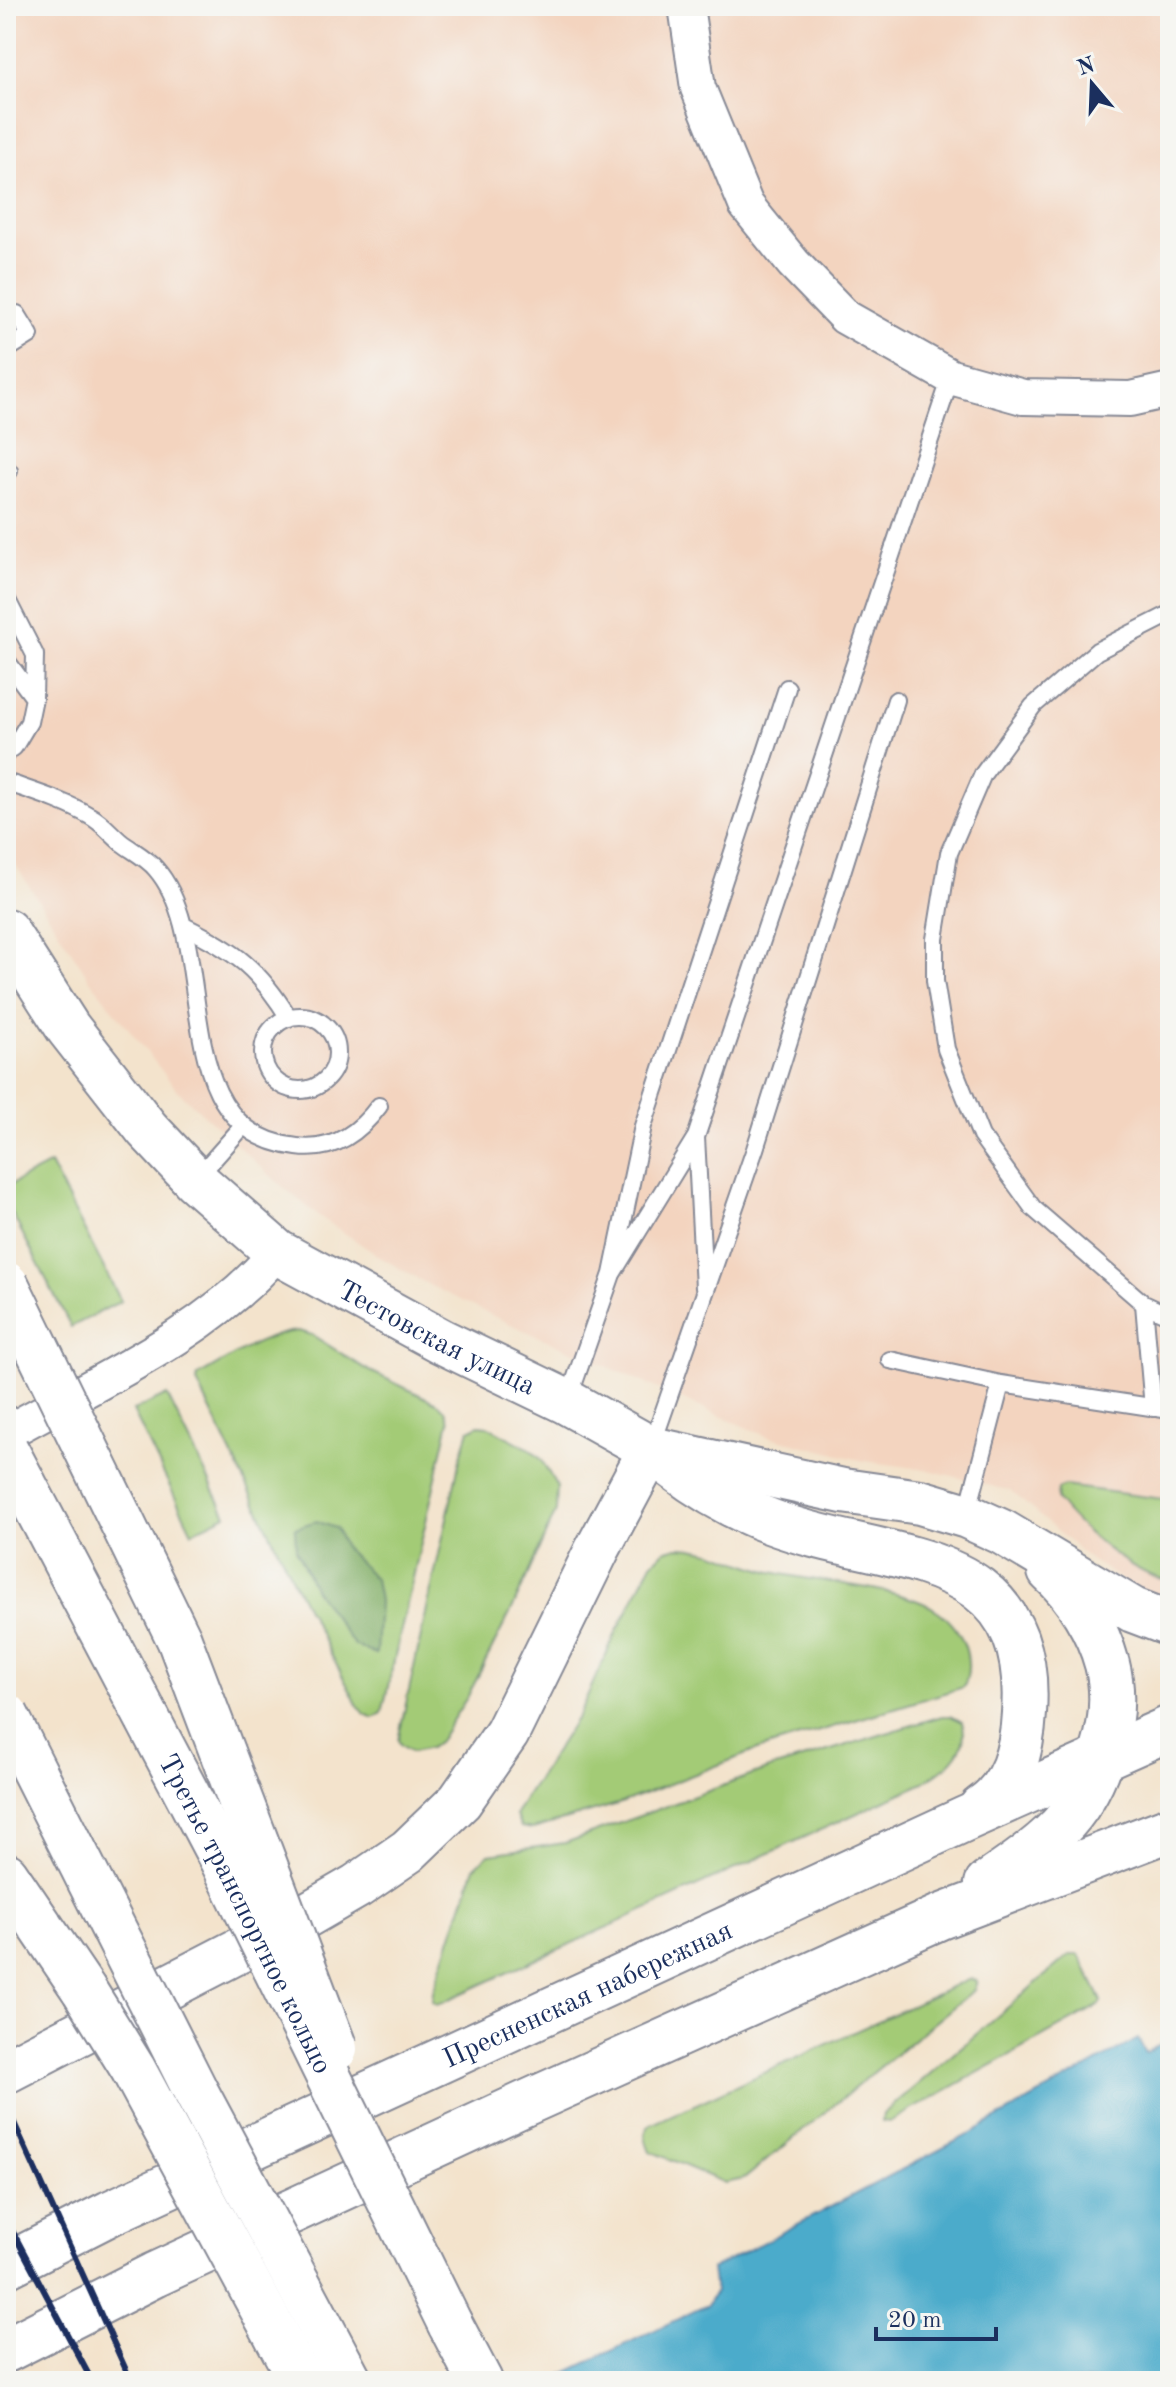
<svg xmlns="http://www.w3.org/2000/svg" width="1176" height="2387" viewBox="0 0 1176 2387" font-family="'Old Standard TT',serif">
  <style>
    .built { fill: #f3d4bf }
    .green { fill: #a3cb76; stroke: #5f7d6a; stroke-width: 2 }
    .forest { fill: #82af67; stroke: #4e6f62; stroke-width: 2 }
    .water { fill: #4cabcb; stroke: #346d94; stroke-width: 2 }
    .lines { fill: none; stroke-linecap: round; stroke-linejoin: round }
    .lane-casing { stroke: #878995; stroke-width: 20 }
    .street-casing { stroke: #878995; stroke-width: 38 }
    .secondary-casing { stroke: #878995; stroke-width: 48 }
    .primary-casing { stroke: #878995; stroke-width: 48 }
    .lane { stroke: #fff; stroke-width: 16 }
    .street { stroke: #fff; stroke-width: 34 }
    .secondary { stroke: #fff; stroke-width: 44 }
    .primary { stroke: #fff; stroke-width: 44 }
    .rail { stroke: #1b2f5e; stroke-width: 6 }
    .secondary-bridge-casing { stroke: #878995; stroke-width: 48; stroke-linecap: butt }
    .primary-bridge-casing { stroke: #878995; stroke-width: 48; stroke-linecap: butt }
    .secondary-bridge { stroke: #fff; stroke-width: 44 }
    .primary-bridge { stroke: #fff; stroke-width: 44 }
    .labels { text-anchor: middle; stroke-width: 8; stroke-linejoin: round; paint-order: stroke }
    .street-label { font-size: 28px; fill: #1b2f5e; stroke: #f6f6f2 }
  </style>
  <rect width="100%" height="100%" fill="#f6f6f2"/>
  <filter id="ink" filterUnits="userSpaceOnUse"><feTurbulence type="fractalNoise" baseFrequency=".0125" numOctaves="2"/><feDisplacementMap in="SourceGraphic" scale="16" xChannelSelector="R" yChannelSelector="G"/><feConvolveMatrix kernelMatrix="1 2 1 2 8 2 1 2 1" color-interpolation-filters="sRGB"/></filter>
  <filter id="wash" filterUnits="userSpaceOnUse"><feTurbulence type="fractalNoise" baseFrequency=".006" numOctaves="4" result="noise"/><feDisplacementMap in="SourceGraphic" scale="32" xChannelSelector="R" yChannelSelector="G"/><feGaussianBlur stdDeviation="1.8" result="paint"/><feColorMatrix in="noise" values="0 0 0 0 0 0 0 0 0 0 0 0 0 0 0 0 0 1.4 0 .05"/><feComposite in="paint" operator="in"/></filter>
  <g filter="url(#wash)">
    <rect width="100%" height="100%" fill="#f3e3cc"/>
    <path class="built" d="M 6,6 L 1170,6 L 1170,1605 L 1148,1597 L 1088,1558 L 1011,1491 L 925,1469 L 864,1461 L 766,1436 L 508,1323 L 431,1286 L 380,1257 L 316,1214 L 275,1180 L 177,1090 L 90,980 L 6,850 Z"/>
    <path class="green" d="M 50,1164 L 121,1301 L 71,1327 L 6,1202 L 6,1187 Z
      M 298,1331 L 312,1335 L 366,1369 L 439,1404 L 445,1410 L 449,1421 L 382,1713 L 373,1718 L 365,1714 L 357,1704 L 299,1593 L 197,1382 L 198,1376 C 229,1359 263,1334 298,1331 Z
      M 167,1395 L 226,1515 L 192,1532 L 133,1411 Z
      M 479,1425 L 487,1426 L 528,1448 L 541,1459 L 557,1487 L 556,1511 L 515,1603 L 468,1696 L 439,1741 L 430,1748 L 412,1752 L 401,1745 L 398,1740 L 460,1459 L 469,1430 Z
      M 1065,1486 L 1170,1500 L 1170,1580 C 1136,1578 1077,1527 1057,1500 L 1058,1489 Z
      M 677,1547 C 711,1547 739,1564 772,1572 C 815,1582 897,1587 933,1608 C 960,1624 976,1656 964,1687 L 757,1750 L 618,1804 L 533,1829 L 521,1827 L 516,1816 L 518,1809 L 579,1714 L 616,1633 L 652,1563 L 664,1551 Z
      M 942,1716 L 951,1716 L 962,1722 C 972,1753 942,1771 919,1785 L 443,2002 L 436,2004 L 432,2001 L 433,1991 L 475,1867 L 489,1854 L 565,1843 L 769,1769 Z
      M 1069,1955 L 1079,1955 L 1102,2001 L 1100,2005 L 889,2122 L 882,2121 L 883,2114 Z
      M 970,1979 L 977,1981 L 974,1990 L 744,2179 L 725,2183 L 650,2151 C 646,2142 642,2133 650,2125 Z"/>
    <path class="forest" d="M 316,1521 L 336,1528 L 345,1548 L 375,1579 L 379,1601 L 376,1654 L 354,1645 L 315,1590 L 296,1549 L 295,1528 Z"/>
    <path class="water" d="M 1170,2038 L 1170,2381 L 549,2381 L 707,2305 L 715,2292 L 712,2269 L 962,2138 L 1138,2039 L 1146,2053 Z"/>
  </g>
  <g filter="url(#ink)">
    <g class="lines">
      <g class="lane-casing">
        <path id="lane" d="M 6,318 L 17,314 L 30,335 L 6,350
          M 6,472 L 9,471
          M 6,598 L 35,655 L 34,698 L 29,722 L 14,747 L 6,753
          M 1170,614 L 1097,651 L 1033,706 L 983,774 L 949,853 L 935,939 L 935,981 L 946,1049 L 981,1136 L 1033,1208 L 1144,1304 L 1170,1316
          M 6,660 L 34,698
          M 6,782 C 34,792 65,801 90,816 C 102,822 112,835 122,843 C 133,851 148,859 156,869 C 222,945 161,1130 297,1147 C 333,1152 359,1133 379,1106
          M 184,926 C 235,951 259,969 289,1018
          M263 1053a37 37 0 1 1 74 0a37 37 0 1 1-74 0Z
          M 696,1137 L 704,1288
          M 197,1178 L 243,1126
          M 612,1274 L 696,1137 L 951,377
          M 1144,1304 L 1153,1408
          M 890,1360 L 1001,1384 L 1170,1410
          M 568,1400 L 612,1274 L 643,1126 L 787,688
          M 651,1448 L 755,1149 L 896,700
          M 967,1514 L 1001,1384"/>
      </g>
      <g class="street-casing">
        <path id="street" d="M 686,6 L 698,88 L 746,205 L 793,263 L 845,317 L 951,377 L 1023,397 L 1130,399 L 1170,390
          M 6,1433 C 97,1382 209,1333 277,1252"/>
      </g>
      <g class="secondary-casing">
        <g id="secondary">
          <path id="s1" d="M 6,931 L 68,1028 L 147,1129 L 195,1180 L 277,1252 L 441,1341 L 567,1402 L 651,1449 L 843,1491 L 920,1502 L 967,1516 L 1002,1532 L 1133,1610 L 1170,1624"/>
          <path d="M 672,1466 C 702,1489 736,1509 772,1522 C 886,1565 1036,1544 1024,1713 C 1022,1750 1013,1787 981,1808"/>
          <path d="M 6,1875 L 84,1990"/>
          <path d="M 987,1884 C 1011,1868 1039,1849 1059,1828 C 1098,1789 1121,1718 1107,1664 C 1098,1630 1076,1594 1050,1571"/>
          <path d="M 6,2071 L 300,1919 L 357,1886 L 408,1851 L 460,1801 L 507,1733 L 597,1550 L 651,1449"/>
          <path id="s2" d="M 6,2266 L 110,2213 L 965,1819 L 1170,1728"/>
          <path d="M 6,2350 L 154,2275 L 524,2104 L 940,1917 L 1170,1829"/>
        </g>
      </g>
      <g class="primary-casing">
        <path id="primary" d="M 450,2324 L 480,2381"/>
      </g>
      <use href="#lane" class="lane"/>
      <use href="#street" class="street"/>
      <use href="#secondary" class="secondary"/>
      <use href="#primary" class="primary"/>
      <path class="rail" d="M 6,2105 L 131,2381
        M 6,2219 L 92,2381
        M 6,2370 L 12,2381"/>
      <g class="secondary-bridge-casing">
        <path id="secondary-bridge" d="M 6,1284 L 179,1639 L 335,2049
          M 84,1990 L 133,2069 L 301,2381"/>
      </g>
      <g class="primary-bridge-casing">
        <g id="primary-bridge">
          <path id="s3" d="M 6,1450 L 222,1860 L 450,2324"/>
          <path d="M 6,1715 L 195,2090 L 350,2381"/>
        </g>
      </g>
      <use href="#secondary-bridge" class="secondary-bridge"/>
      <use href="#primary-bridge" class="primary-bridge"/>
    </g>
  </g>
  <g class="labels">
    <g class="street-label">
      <text dy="10" stroke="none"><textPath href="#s1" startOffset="604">Тестовская улица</textPath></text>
      <text dy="10" stroke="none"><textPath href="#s3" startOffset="522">Третье транспортное кольцо</textPath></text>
      <text dy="10" stroke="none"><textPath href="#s2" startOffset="642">Пресненская набережная</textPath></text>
    </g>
  </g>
  <rect width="1176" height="2387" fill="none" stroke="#f6f6f2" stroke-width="32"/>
  <g transform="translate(1092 84) rotate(341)" stroke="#f6f6f2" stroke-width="6" paint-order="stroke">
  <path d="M0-6L14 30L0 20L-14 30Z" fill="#1b2f5e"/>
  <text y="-12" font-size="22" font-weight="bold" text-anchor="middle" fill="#1b2f5e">N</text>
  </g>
  <path d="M876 2327v12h120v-12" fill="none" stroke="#1b2f5e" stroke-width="4"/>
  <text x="888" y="2327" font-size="24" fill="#1b2f5e" stroke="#f6f6f2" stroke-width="6" paint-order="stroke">20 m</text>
</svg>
